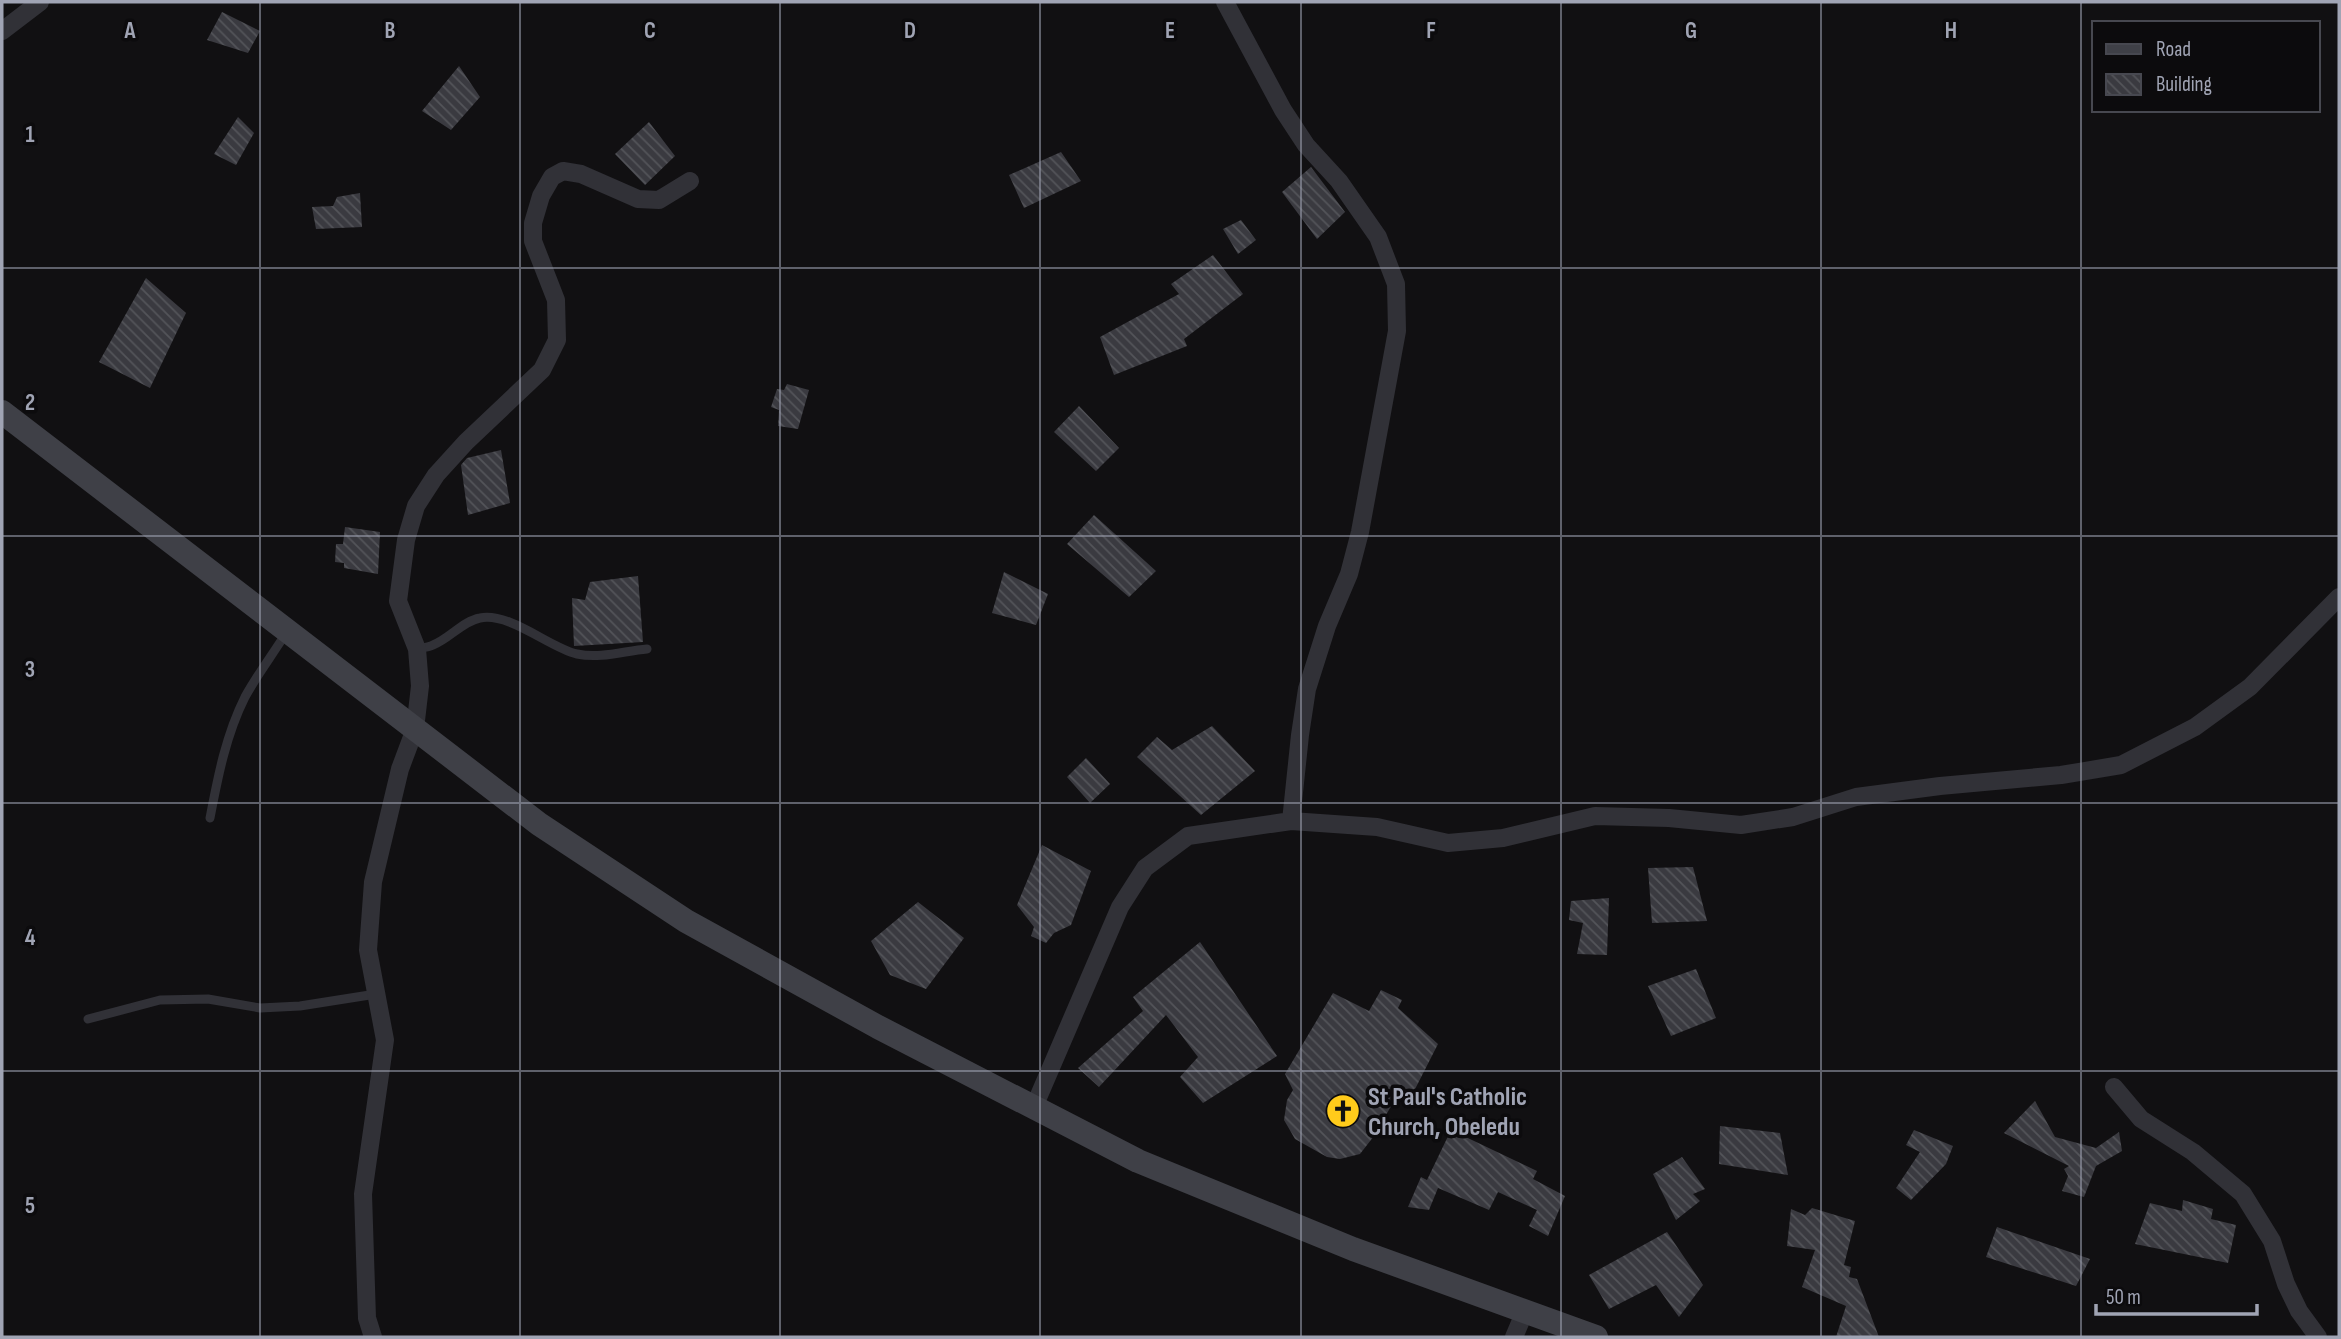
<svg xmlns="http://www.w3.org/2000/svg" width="2341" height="1339" viewBox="0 0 2341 1339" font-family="'Sofia Sans Condensed',sans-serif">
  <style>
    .building { fill: url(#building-back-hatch) }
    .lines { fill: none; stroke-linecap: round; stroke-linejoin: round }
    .service { stroke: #313137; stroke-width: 9 }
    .minor { stroke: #313137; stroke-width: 18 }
    .secondary { stroke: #3f4047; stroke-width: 24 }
    .grid { fill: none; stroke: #a0a4b4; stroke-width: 2; stroke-opacity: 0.55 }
    .labels { text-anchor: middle; stroke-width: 7; stroke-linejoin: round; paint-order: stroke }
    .poi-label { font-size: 26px; font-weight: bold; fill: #a0a4b4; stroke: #0c0b0d; text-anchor: start }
    .grid-label { font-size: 23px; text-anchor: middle; font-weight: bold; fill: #a0a4b4; stroke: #0c0b0d; stroke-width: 7; stroke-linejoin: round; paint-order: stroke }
  </style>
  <defs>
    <pattern id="building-back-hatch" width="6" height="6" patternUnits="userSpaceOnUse" patternTransform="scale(1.75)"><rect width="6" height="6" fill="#3a3a40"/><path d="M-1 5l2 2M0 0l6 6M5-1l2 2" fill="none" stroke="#535459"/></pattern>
  </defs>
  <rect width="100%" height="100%" fill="#111012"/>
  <path class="building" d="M 222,12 L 260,31 L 248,53 L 207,40 Z
    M 459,66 L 480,97 L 451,130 L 422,111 Z
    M 238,117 L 254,133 L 236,165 L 214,154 Z
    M 649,122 L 675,156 L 645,185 L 615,154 Z
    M 1061,152 L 1081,181 L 1024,208 L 1009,175 Z
    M 1311,167 L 1345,212 L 1317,239 L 1282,192 Z
    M 360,193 L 362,227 L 316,229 L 312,207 L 333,206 L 337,197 Z
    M 1241,220 L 1256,240 L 1238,254 L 1223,229 Z
    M 1213,255 L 1243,294 L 1184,339 L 1187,346 L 1114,375 L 1100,337 L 1179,294 L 1171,284 Z
    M 146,278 L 186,313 L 150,388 L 99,362 Z
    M 787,384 L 809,390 L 798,429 L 778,426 L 779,410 L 771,407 L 777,389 L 784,390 Z
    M 1079,406 L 1119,448 L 1096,471 L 1054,432 Z
    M 501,450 L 510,503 L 468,515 L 461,465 L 467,458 Z
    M 1094,515 L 1156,571 L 1129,597 L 1067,544 Z
    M 345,527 L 380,532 L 378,574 L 344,568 L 344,563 L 335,562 L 336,544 L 343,544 Z
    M 1004,572 L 1048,594 L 1036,625 L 992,613 Z
    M 638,576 L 643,642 L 574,646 L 572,598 L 585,600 L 590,582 Z
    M 1212,726 L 1255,771 L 1201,815 L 1137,757 L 1157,737 L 1172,750 Z
    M 1086,758 L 1110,784 L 1090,803 L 1067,777 Z
    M 1042,845 L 1091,871 L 1071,925 L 1054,933 L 1046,943 L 1031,936 L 1034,927 L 1017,905 Z
    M 1693,867 L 1707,921 L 1652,923 L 1648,868 Z
    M 1609,898 L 1607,955 L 1577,954 L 1583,923 L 1569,920 L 1571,901 Z
    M 918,902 L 964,938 L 926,989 L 890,975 L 871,941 Z
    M 1200,942 L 1277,1056 L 1203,1103 L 1180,1077 L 1198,1057 L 1166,1015 L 1099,1087 L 1078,1068 L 1143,1011 L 1133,997 Z
    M 1696,969 L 1716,1018 L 1671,1036 L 1648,986 Z
    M 1381,990 L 1402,1000 L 1398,1008 L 1438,1044 L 1411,1097 L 1398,1094 L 1374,1136 L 1360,1154 L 1340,1159 L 1327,1157 L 1295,1139 L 1284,1120 L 1287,1100 L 1293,1090 L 1285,1074 L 1333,993 L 1369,1011 Z
    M 2035,1101 L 2055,1137 L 2096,1148 L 2119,1132 L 2122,1151 L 2096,1166 L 2084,1197 L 2062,1191 L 2068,1176 L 2064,1169 L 2069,1166 L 2004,1133 Z
    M 1720,1126 L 1780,1133 L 1788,1175 L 1719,1164 Z
    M 1451,1130 L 1537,1171 L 1533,1179 L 1565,1196 L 1548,1236 L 1529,1226 L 1537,1210 L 1498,1192 L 1489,1210 L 1438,1188 L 1429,1210 L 1408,1207 L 1421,1177 L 1427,1180 Z
    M 1914,1130 L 1953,1146 L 1946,1164 L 1911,1200 L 1896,1188 L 1920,1152 L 1906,1145 Z
    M 1682,1157 L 1705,1189 L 1693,1194 L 1700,1201 L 1676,1220 L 1653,1174 Z
    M 2183,1200 L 2213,1209 L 2211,1219 L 2236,1225 L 2228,1263 L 2135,1244 L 2150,1203 L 2182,1211 Z
    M 1812,1208 L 1855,1221 L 1844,1265 L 1851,1267 L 1849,1277 L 1857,1279 L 1879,1337 L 1836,1337 L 1846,1306 L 1802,1287 L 1815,1250 L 1787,1246 L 1791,1209 L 1805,1215 Z
    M 1997,1227 L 2090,1259 L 2076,1286 L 1986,1257 Z
    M 1667,1232 L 1703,1285 L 1679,1317 L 1656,1285 L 1609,1309 L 1589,1275 Z"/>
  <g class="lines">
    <path class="service" d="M 417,649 C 422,648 429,647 433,645 C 449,639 463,621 480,618 C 510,612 550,648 577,654 C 601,659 624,651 647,649
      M 210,818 C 218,776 226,735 245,697 C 257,675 273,654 286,633
      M 88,1019 L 160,1000 L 208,999 L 260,1008 L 300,1006 L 376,994"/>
    <path class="minor" d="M 1225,2 L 1283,110 L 1306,145 L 1339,181 L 1378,237 L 1396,284 L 1397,331 L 1360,532 L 1349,574 L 1327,626 L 1307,689 L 1300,735 L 1291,821
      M 2,31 L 40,2
      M 2114,1087 L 2141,1119 L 2193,1152 L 2243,1194 L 2272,1241 L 2286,1284 L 2299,1311 L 2318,1337
      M 1034,1107 L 1120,907 L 1145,868 L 1188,836 L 1291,821 L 1377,827 L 1448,843 L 1503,838 L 1595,816 L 1669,818 L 1741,825 L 1793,817 L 1856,797 L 1940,786 L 2061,775 L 2121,765 L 2195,727 L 2250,687 L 2339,597
      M 373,1337 L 367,1318 L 363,1194 L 385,1040 L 368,950 L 373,882 L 400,769 L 415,729 L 420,686 L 417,649 L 398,601 L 406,540 L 416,506 L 436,475 L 466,442 L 542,370 L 557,340 L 556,300 L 533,241 L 533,223 L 541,196 L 552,177 L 563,171 L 581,174 L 638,199 L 659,200 L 690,181
      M 1514,1337 L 1525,1311"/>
    <path class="secondary" d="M 2,412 L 539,824 L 686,921 L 878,1027 L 1138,1161 L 1353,1249 L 1596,1337"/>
  </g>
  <path class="grid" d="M 260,2 L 260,1337M 520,2 L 520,1337M 780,2 L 780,1337M 1040,2 L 1040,1337M 1301,2 L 1301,1337M 1561,2 L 1561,1337M 1821,2 L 1821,1337M 2081,2 L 2081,1337M 2,268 L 2339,268M 2,536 L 2339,536M 2,803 L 2339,803M 2,1071 L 2339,1071"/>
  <defs>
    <g id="church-disc" transform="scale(1.75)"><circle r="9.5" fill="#ffcb1b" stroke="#0c0b0d"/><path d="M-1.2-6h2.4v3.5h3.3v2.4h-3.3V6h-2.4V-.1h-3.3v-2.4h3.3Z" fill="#111"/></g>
  </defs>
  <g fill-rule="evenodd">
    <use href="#church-disc" x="1343" y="1111"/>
  </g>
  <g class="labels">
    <g class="poi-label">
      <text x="1368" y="1105">St Paul's Catholic<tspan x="1368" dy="30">Church, Obeledu</tspan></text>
    </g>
  </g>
  <g class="grid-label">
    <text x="130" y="38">A</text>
    <text x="390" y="38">B</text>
    <text x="650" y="38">C</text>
    <text x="910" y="38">D</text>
    <text x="1170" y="38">E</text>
    <text x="1431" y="38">F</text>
    <text x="1691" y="38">G</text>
    <text x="1951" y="38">H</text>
    <text x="30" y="142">1</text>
    <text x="30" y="410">2</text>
    <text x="30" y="677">3</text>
    <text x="30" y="945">4</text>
    <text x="30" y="1213">5</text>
  </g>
  <rect width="2341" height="1339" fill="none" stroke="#a0a4b4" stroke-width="7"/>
  <rect x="2092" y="21" width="228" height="91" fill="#0c0b0d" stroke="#474850" stroke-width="2"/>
  <rect x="2106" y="44" width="35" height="10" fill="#3f4047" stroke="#474850" stroke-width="2"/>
  <text x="2156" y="56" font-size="21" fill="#a0a4b4">Road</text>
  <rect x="2106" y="74" width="35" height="21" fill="url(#building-back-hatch)" stroke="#474850" stroke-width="2"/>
  <text x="2156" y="91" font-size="21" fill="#a0a4b4">Building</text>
  <path d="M2096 1304v10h161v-10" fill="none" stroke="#a0a4b4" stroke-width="3.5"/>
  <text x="2106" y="1304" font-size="21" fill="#a0a4b4" stroke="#0c0b0d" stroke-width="5" paint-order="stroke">50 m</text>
</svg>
